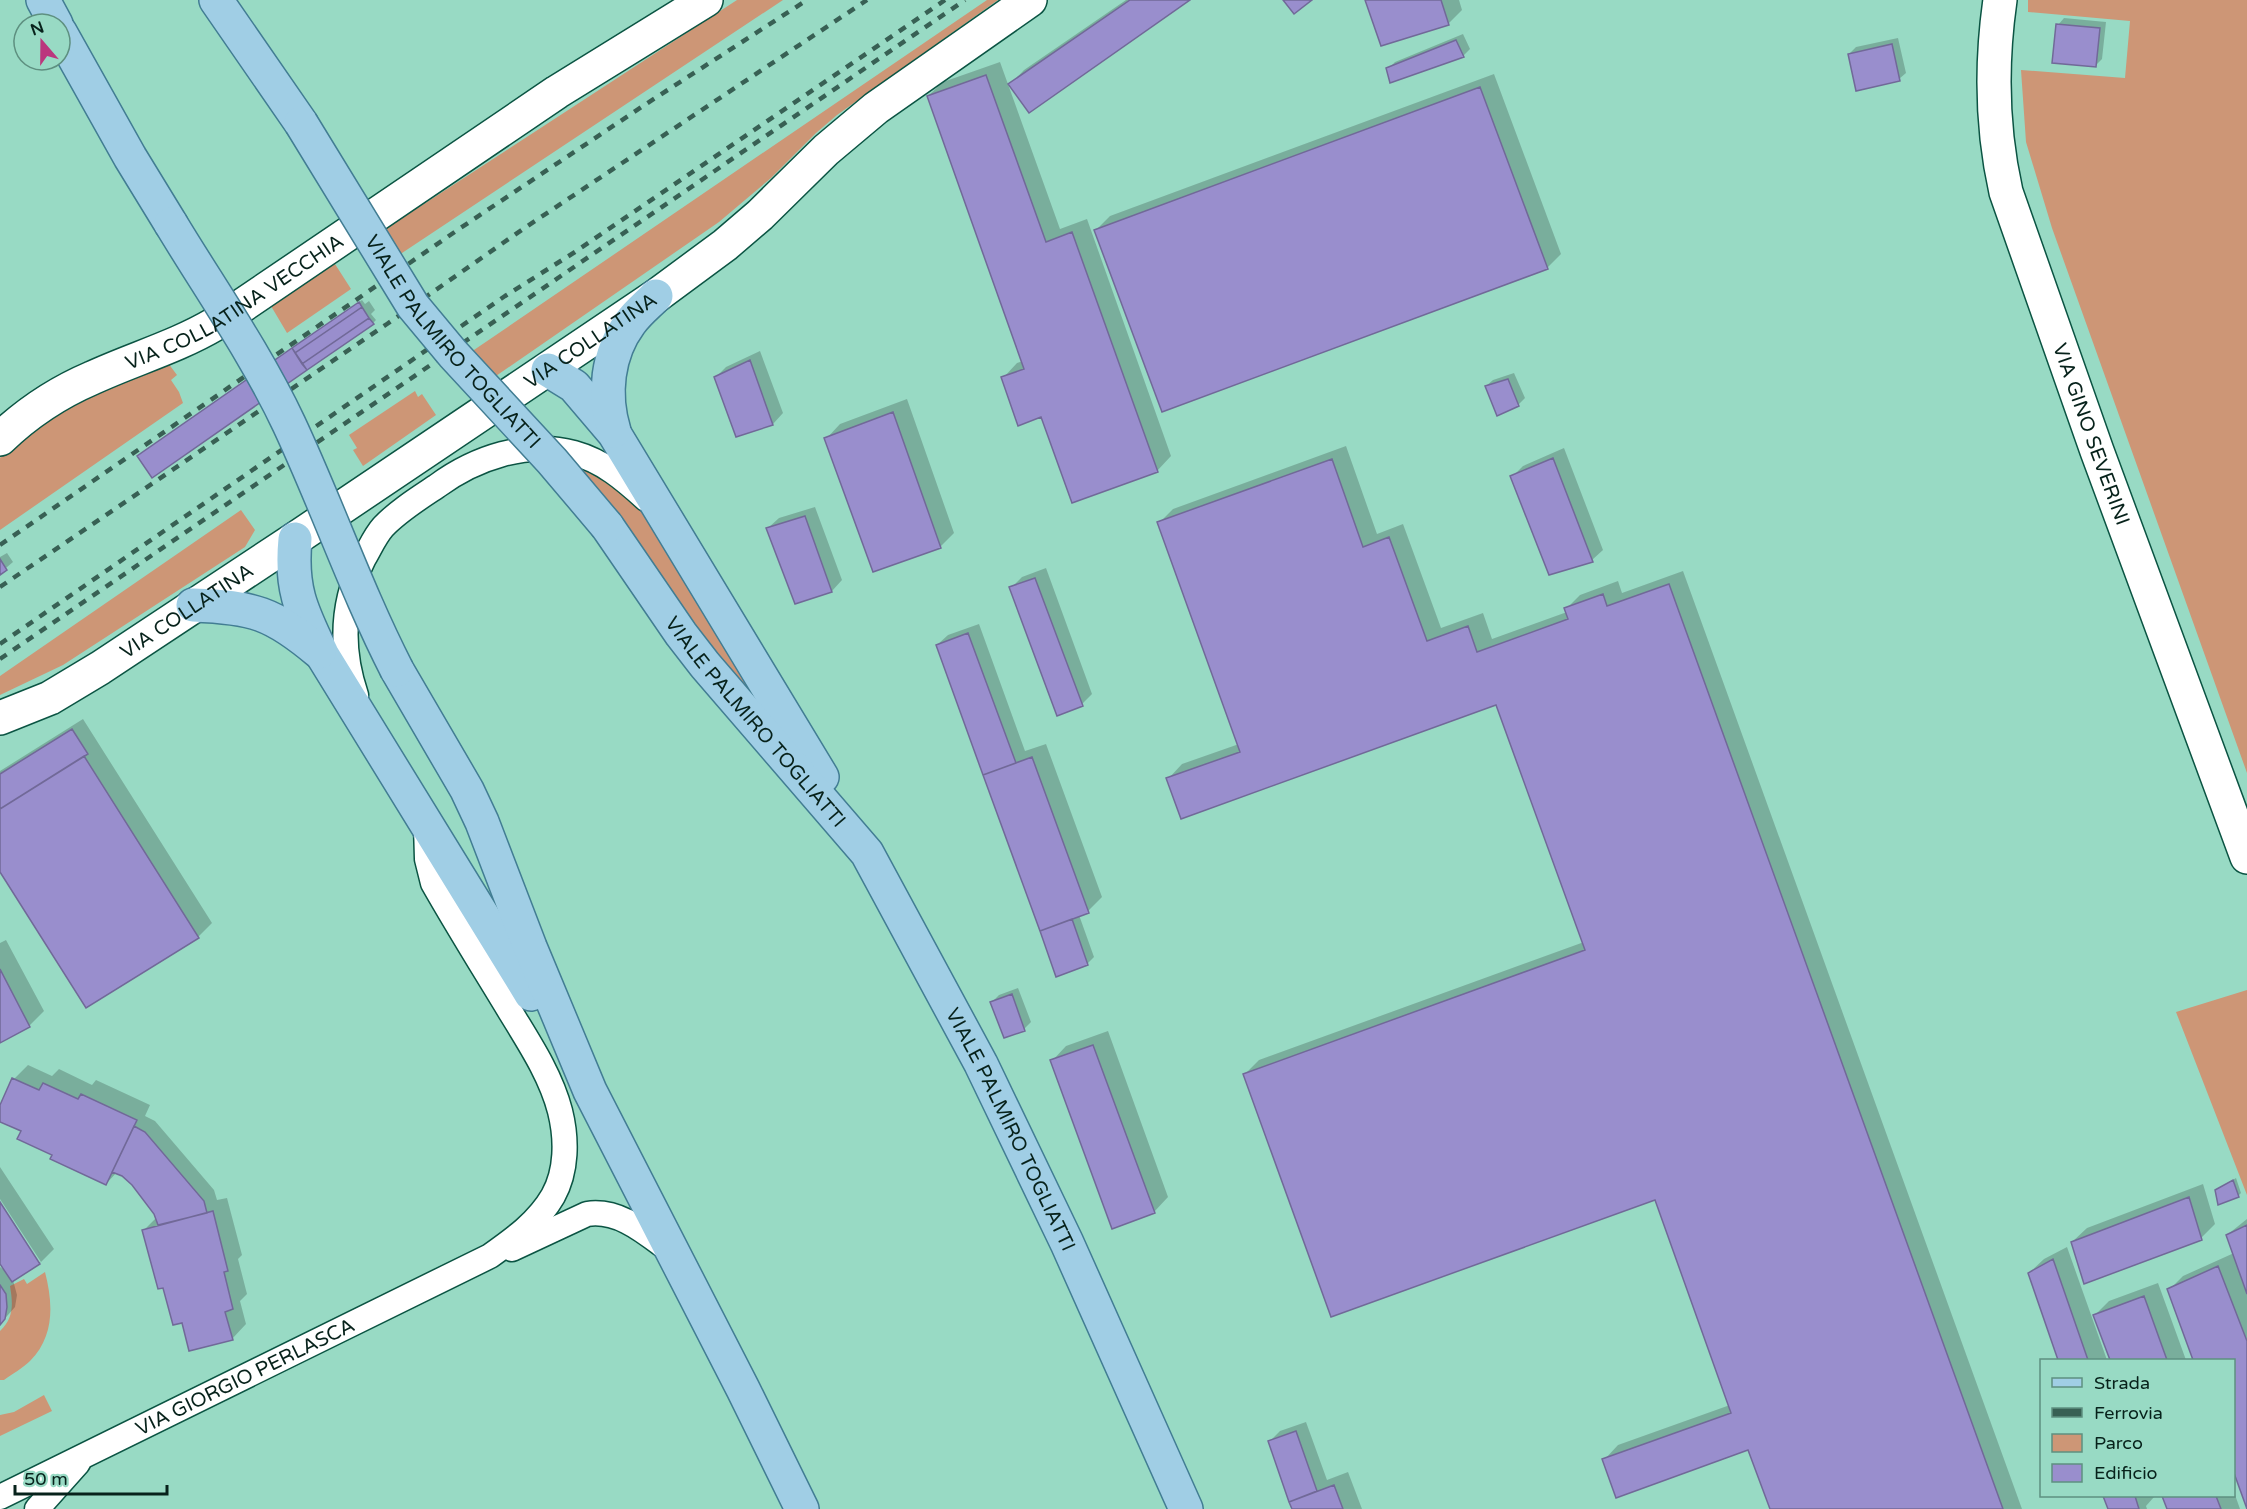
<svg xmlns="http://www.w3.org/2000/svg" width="2247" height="1509" viewBox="0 0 2247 1509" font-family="'Varela Round',sans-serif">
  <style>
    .green { fill: #cd9676 }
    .shadow { fill: #0003 }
    .building { fill: #998ecd; stroke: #716998; stroke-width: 1.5 }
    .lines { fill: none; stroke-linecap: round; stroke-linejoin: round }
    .street-casing { stroke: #0b5443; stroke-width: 27 }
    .secondary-casing { stroke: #0b5443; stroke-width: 36 }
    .primary-casing { stroke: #427d93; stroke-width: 36 }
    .street { stroke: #fff; stroke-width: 24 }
    .secondary { stroke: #fff; stroke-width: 33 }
    .primary { stroke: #a0cee5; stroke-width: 33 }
    .rail { stroke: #386054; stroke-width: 4.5; stroke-dasharray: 8 8; stroke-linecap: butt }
    .primary-bridge-casing { stroke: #427d93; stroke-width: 36; stroke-linecap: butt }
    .primary-bridge { stroke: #a0cee5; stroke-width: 33 }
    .labels { text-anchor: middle; stroke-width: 6; stroke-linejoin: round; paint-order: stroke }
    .street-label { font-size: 20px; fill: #07221b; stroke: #98dac4 }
  </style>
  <rect width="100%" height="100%" fill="#98dac4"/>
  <path class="green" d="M 737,0 L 783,0 L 399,255 L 384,230 Z
    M 987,0 L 998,0 L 837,115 L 816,133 L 771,178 L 719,222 L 493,378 L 471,352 Z
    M 2028,0 L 2247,0 L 2247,773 L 2052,228 L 2026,142 L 2021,70 L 2125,78 L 2130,21 L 2028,12 Z
    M 335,264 L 351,289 L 287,333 L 271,306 Z
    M 168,363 L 177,375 L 171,380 L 179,392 L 183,403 L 0,530 L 0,458 L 4,454 L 68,405 Z
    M 415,391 L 418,397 L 422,394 L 436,415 L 363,466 L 353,450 L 357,448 L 349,435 Z
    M 567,458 L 613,480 L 645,512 L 777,727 L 711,656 Z
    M 241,510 L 255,530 L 245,547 L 63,665 L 0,695 L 0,676 Z
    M 2247,990 L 2247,1195 L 2176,1012 Z
    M 45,1272 C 53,1303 55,1336 30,1361 C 23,1368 12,1374 4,1380 L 0,1380 L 0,1331 C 14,1318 13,1304 10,1286 L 24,1279 L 27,1284 Z
    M 44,1395 L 52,1411 L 0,1436 L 0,1415 L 14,1412 Z"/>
  <path class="shadow" d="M 1126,0 L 1188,0 L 1010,85 L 1024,70 Z
    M 1367,0 L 1459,0 L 1462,10 L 1448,24 Z
    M 2064,18 L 2106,22 L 2102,59 L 2095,66 L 2058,25 Z
    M 1463,34 L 1470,49 L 1463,56 L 1388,69 L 1395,62 Z
    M 1898,38 L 1906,73 L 1899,79 L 1849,54 L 1856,47 Z
    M 1000,62 L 1060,229 L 1087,219 L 1171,456 L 1157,471 L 1042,415 L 1003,378 L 1017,363 L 1023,361 L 928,96 L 943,82 Z
    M 1494,74 L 1561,254 L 1547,268 L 1096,230 L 1110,216 Z
    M 362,300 L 365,304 L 369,301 L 375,310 L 371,314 L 376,320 L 373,323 L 142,453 Z
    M 760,351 L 783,413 L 773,424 L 716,377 L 726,367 Z
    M 1514,373 L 1525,398 L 1518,405 L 1486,386 L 1493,380 Z
    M 907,399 L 954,533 L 940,547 L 826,439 L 840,424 Z
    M 1346,446 L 1377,534 L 1403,524 L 1441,628 L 1483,613 L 1492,639 L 1567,612 L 1566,609 L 1580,595 L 1618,581 L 1622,593 L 1683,571 L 2022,1509 L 1771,1509 L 1749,1448 L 1604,1460 L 1618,1445 L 1730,1405 L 1655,1198 L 1245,1074 L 1259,1060 L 1584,942 L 1497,703 L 1168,779 L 1182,764 L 1239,744 L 1159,523 L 1173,509 Z
    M 1564,448 L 1603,550 L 1592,560 L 1512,477 L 1523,466 Z
    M 815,507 L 842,580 L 832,591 L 796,602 L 768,528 L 779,518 Z
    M 7,553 L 13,562 L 0,573 L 0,557 Z
    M 1046,568 L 1092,694 L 1082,704 L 1011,588 L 1022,577 Z
    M 979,624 L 1025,751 L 1046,744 L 1102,897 L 1088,911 L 1079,915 L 1094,957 L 1087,964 L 937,645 L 948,635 Z
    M 83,719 L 212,923 L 198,937 L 0,869 L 0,771 Z
    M 6,940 L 44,1011 L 30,1025 L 0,1041 L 0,943 Z
    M 1018,988 L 1031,1022 L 1024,1029 L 992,1002 L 999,995 Z
    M 1108,1031 L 1168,1197 L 1154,1212 L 1052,1061 L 1066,1046 Z
    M 28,1065 L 52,1076 L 59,1069 L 92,1085 L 96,1080 L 150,1105 L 145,1116 L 155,1121 L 214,1190 L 217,1200 L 227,1198 L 242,1255 L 238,1259 L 247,1294 L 240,1301 L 246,1324 L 232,1339 L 183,1321 L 164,1286 L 144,1230 L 157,1217 L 133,1184 L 117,1172 L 106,1184 L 54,1154 L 23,1130 L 0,1120 L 0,1109 L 14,1079 Z
    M 0,1167 L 54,1249 L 41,1262 L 0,1199 Z
    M 2236,1178 L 2241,1193 L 2238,1196 L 2220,1188 Z
    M 2203,1184 L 2215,1224 L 2201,1238 L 2072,1242 L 2087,1228 Z
    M 0,1205 L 37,1262 L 41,1262 L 13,1280 L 17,1295 L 15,1307 L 0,1324 L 0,1267 L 7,1272 L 0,1259 Z
    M 2247,1219 L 2247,1505 L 2234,1468 L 2234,1360 L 2194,1360 L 2169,1290 L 2183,1276 L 2234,1253 L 2227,1235 Z
    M 2067,1247 L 2107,1360 L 2059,1360 L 2029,1273 L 2044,1259 Z
    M 2158,1283 L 2186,1360 L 2112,1360 L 2095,1315 L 2109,1301 Z
    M 1306,1422 L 1327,1480 L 1348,1472 L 1362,1509 L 1294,1509 L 1269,1442 L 1280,1431 Z
    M 2234,1492 L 2240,1509 L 2169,1509 L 2163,1496 L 2234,1496 Z
    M 2105,1496 L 2153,1496 L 2154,1497 L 2146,1506 L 2147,1509 L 2110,1509 Z"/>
  <path class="building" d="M 1130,0 L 1190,0 L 1029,113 L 1008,84 Z
    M 1283,0 L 1312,0 L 1294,14 Z
    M 1365,0 L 1441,0 L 1449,25 L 1381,46 Z
    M 2056,24 L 2100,28 L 2096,67 L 2052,63 Z
    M 1456,40 L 1464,57 L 1390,83 L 1386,68 Z
    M 1892,44 L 1900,81 L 1856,91 L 1848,54 Z
    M 986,75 L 1046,242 L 1072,232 L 1158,472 L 1072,503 L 1041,417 L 1018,426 L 1001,377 L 1024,369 L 927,96 Z
    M 1480,87 L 1548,269 L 1162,412 L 1094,230 Z
    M 359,302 L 362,307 L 295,353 L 292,348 Z
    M 362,307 L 369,318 L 302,364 L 295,353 Z
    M 369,318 L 374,324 L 307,370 L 302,364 Z
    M 292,348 L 307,370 L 152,478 L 137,456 Z
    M 750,360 L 773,425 L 736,437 L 714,377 Z
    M 1508,379 L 1519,406 L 1497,416 L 1485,386 Z
    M 893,412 L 941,548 L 873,572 L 824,438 Z
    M 1553,458 L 1593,562 L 1549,575 L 1510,476 Z
    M 1332,459 L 1363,547 L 1389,537 L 1427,641 L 1468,626 L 1477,652 L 1568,619 L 1564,608 L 1603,594 L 1607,606 L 1669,584 L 2003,1509 L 1770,1509 L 1748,1450 L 1616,1498 L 1602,1459 L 1731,1413 L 1655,1200 L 1331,1317 L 1243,1074 L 1585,950 L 1496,705 L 1181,819 L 1166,778 L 1240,752 L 1157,522 Z
    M 805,516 L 832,592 L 795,604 L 766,528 Z
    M 0,559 L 7,570 L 0,575 Z
    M 1035,578 L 1083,706 L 1057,716 L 1009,587 Z
    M 968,633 L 1016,763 L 983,775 L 936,645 Z
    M 72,729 L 88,754 L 0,809 L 0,774 Z
    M 84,756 L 199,938 L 86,1008 L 0,872 L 0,809 Z
    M 1032,757 L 1089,913 L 1040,931 L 983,775 Z
    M 1072,919 L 1088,965 L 1056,977 L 1040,931 Z
    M 0,969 L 30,1027 L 0,1043 Z
    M 1012,994 L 1025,1031 L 1004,1038 L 990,1002 Z
    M 1093,1045 L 1155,1213 L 1112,1229 L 1050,1060 Z
    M 12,1078 L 39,1090 L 43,1083 L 78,1099 L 81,1094 L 137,1120 L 106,1185 L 50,1159 L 52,1155 L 17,1139 L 21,1131 L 0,1122 L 0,1105 Z
    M 134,1126 L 145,1132 L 204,1201 L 207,1213 L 158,1225 L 154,1214 L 132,1185 L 122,1176 L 112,1172 Z
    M 2233,1180 L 2239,1197 L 2218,1205 L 2215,1190 Z
    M 2189,1197 L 2202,1240 L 2084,1284 L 2071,1242 Z
    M 0,1202 L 40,1264 L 12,1282 L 0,1264 Z
    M 213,1211 L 228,1271 L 224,1272 L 233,1309 L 225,1312 L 233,1340 L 189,1351 L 182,1323 L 173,1325 L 163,1288 L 158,1289 L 142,1230 Z
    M 2247,1225 L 2247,1294 L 2226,1235 Z
    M 2053,1259 L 2088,1360 L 2058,1360 L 2028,1273 Z
    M 2218,1266 L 2247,1341 L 2247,1509 L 2234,1473 L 2234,1360 L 2193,1360 L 2167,1289 Z
    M 0,1285 L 6,1294 L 7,1307 L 5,1319 L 0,1325 Z
    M 2144,1296 L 2167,1360 L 2110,1360 L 2093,1315 Z
    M 1296,1431 L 1317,1491 L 1289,1502 L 1268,1441 Z
    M 1334,1485 L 1343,1509 L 1292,1509 L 1289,1502 Z
    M 2103,1496 L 2135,1496 L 2139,1509 L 2108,1509 Z
    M 2162,1496 L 2216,1496 L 2221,1509 L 2167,1509 Z"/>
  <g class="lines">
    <g class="street-casing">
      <g id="street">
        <path d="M 356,695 C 340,648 342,602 364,558 C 370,548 375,536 383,527 C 398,511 419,498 437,486 C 475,458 527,440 574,453 C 603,461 624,479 646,499"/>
        <path d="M 512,1249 L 587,1214 C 619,1209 646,1233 669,1250"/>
        <path id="s1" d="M 0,1497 L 490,1256 C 514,1239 538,1222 553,1196 C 567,1171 567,1139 560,1111 C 551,1076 530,1044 511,1013 C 485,970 458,927 433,883 L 427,859 L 426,825"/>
        <path d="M 37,1509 L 78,1463"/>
      </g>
    </g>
    <g class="secondary-casing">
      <g id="secondary">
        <path id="s2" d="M 2000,0 C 1991,63 1992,130 2006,192 L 2097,451 L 2247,857"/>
        <path id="s3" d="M 0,439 C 27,413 57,393 92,378 C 133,359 176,347 215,324 L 557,92 L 706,0"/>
        <path id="s4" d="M 0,718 L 50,698 L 100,668 L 295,539 L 656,296 L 725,245 L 760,215 L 826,150 L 876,108 L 1030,0"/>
      </g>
    </g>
    <g class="primary-casing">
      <g id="primary">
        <path d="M 43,0 L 56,24"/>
        <path d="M 216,0 L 301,123"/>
        <path d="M 60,32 L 130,157 L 171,224"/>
        <path d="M 548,370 L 574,386 L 614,433 L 822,777"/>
        <path d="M 614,431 C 603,395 607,354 630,323 C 637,313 647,305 656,296"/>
        <path id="s5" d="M 607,526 L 681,634 L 705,665 L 867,853 L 981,1064 L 1067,1243 L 1186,1509"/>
        <path d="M 295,539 C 290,590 302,612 323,656 L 531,994"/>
        <path d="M 193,605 C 253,607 273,613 319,652"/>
        <path d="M 397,670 L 467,790 L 482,822 L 530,947 L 590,1091 L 743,1389 L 802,1509"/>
      </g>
    </g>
    <use href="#street" class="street"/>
    <use href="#secondary" class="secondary"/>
    <use href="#primary" class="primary"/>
    <path class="rail" d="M 0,545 L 459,229 L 646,104 L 807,0
      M 0,587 L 387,324 L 523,229 L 867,0
      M 0,644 L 505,296 L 575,252 L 945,0
      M 0,659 L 965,0"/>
    <g class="primary-bridge-casing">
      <g id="primary-bridge">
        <path id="s6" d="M 301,123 L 413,306 L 453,354 L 552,461 L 607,526"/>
        <path d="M 171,224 C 211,290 256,354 289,424 C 327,505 356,590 397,670"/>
      </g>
    </g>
    <use href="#primary-bridge" class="primary-bridge"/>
  </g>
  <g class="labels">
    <g class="street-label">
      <text dy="7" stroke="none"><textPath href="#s3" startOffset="273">VIA COLLATINA VECCHIA</textPath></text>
      <text dy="7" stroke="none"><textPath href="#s6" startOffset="267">VIALE PALMIRO TOGLIATTI</textPath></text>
      <text dy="7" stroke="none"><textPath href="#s4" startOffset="702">VIA COLLATINA</textPath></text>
      <text dy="7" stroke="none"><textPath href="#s2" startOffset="450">VIA GINO SEVERINI</textPath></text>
      <text dy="7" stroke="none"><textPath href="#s4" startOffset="216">VIA COLLATINA</textPath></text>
      <text dy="7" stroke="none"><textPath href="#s5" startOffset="246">VIALE PALMIRO TOGLIATTI</textPath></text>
      <text dy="7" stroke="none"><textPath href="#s5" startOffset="730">VIALE PALMIRO TOGLIATTI</textPath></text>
      <text dy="7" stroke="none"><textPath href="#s1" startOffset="273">VIA GIORGIO PERLASCA</textPath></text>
    </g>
  </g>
  <rect x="2040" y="1359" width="195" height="138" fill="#98dac4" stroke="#5e9080" stroke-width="1.5"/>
  <rect x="2052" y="1378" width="30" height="9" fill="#a0cee5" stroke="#5e9080" stroke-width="1.5"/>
  <text x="2094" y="1389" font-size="18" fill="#07221b">Strada</text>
  <rect x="2052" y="1408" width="30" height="9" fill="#386054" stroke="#5e9080" stroke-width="1.5"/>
  <text x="2094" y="1419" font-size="18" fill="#07221b">Ferrovia</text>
  <rect x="2052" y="1434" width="30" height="18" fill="#cd9676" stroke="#5e9080" stroke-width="1.5"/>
  <text x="2094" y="1449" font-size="18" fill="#07221b">Parco</text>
  <rect x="2052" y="1464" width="30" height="18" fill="#998ecd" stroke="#5e9080" stroke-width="1.5"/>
  <text x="2094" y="1479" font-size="18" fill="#07221b">Edificio</text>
  <g transform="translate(42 42) rotate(340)"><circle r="28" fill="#98dac4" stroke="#5e9080" stroke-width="1.5"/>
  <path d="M0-4.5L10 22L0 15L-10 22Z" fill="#bb377d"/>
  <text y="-9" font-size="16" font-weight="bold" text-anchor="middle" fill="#07221b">N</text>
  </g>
  <path d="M15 1485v9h152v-9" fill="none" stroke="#07221b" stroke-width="3"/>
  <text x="24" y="1485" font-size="18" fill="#07221b" stroke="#98dac4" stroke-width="4.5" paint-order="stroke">50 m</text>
</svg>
